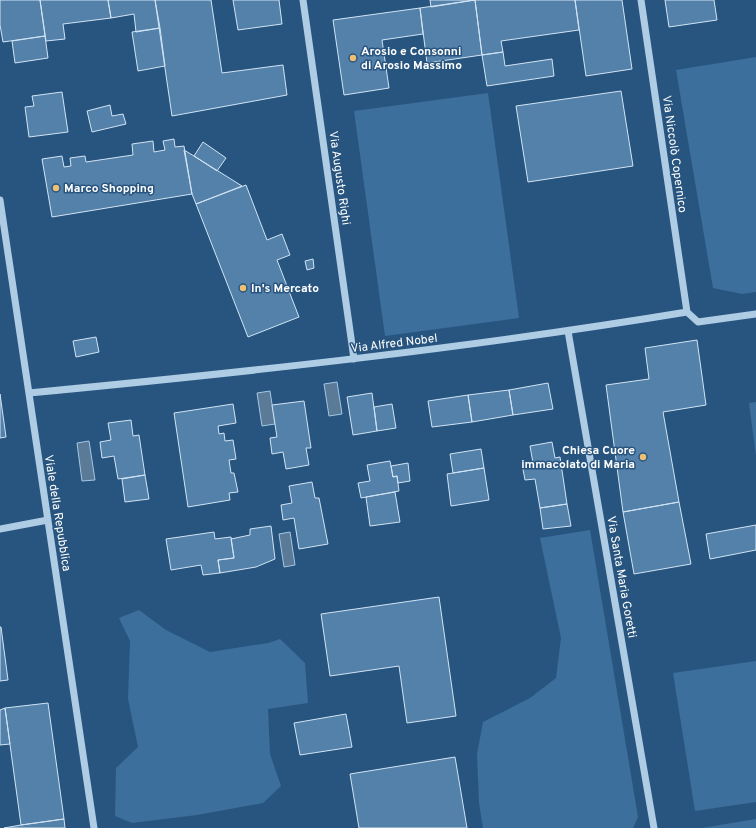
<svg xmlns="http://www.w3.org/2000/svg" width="756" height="828" viewBox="0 0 756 828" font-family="Overpass,sans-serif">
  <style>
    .green { fill: #3c6f9c }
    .water { fill: #5a7a97; stroke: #a3c8e6 }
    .building { fill: #5481aa; stroke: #d1e4f4 }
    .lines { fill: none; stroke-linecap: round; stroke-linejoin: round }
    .minor { stroke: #afcce5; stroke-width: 7 }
    .poi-dot { fill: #edc075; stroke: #28557f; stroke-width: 1.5 }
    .labels { text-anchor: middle; stroke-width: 3; stroke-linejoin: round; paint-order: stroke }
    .poi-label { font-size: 12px; font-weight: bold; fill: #fff; stroke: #28557f; text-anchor: start }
    .street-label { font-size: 12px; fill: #fff; stroke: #28557f }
  </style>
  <rect width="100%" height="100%" fill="#28557f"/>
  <path class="green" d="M 756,57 L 756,292 L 742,294 L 713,288 L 676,70 Z
    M 488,93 L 519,318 L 385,336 L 354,111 Z
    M 756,402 L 756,456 L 749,403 Z
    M 590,530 L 638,817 L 633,828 L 483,828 L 479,803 L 477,754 L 483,722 L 530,698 L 556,678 L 561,638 L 540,538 Z
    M 139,610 L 166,630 L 210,652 L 268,643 L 280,639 L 305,663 L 308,703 L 268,709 L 270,754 L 281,786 L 263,803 L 197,815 L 132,823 L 115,816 L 116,768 L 138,747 L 128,699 L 130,641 L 119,618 Z
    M 756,661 L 756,802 L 695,811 L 673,673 Z
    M 756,819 L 756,828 L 702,828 Z"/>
  <path class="water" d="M 337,382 L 342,414 L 329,416 L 324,384 Z
    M 270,391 L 275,424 L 262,426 L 257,393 Z
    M 89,441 L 95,480 L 82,481 L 77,443 Z
    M 290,532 L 295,565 L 284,567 L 279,534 Z"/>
  <path class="building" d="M 0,0 L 40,0 L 45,36 L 3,42 L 0,25 Z
    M 40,0 L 108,0 L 111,18 L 63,24 L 65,39 L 46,41 Z
    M 108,0 L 155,0 L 160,28 L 136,32 L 134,14 L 111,18 Z
    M 155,0 L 211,0 L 222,73 L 283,65 L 287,95 L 172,116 Z
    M 233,0 L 279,0 L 282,24 L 238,30 Z
    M 430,0 L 475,0 L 431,7 Z
    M 475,0 L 575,0 L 579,30 L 501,41 L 503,52 L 482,55 Z
    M 475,0 L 482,55 L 427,63 L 420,8 Z
    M 575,0 L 622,0 L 632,69 L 586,76 Z
    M 665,0 L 714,0 L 717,20 L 669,27 Z
    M 420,8 L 423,34 L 382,40 L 389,88 L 344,95 L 333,20 Z
    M 160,28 L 165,66 L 138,71 L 132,32 Z
    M 45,36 L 48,58 L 15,63 L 12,41 Z
    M 503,52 L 505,66 L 552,59 L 554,76 L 487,86 L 482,55 Z
    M 621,91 L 633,166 L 528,182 L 516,106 Z
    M 62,92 L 68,132 L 29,137 L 25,107 L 34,106 L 32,96 Z
    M 110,105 L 112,116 L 123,114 L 126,124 L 92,132 L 87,111 Z
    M 174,139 L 175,147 L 184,146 L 192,194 L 52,217 L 42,159 L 62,156 L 64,167 L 71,166 L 70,158 L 85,156 L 86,162 L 133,155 L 132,144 L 153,141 L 154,152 L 165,150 L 163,141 Z
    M 203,142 L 226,158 L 217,171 L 194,156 Z
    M 184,150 L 194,156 L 242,186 L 196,204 L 192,194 Z
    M 246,185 L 267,240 L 282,234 L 290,255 L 277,260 L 299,317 L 248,337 L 196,204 Z
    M 313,259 L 314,268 L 307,270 L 305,261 Z
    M 96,337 L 99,352 L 76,357 L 73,341 Z
    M 697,340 L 706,405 L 663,412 L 679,502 L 623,512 L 606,385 L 649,379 L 645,348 Z
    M 548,383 L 553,409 L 513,415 L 509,390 Z
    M 509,390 L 513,415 L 472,422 L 468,395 Z
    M 372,393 L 377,431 L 353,435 L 347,397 Z
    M 0,394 L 6,437 L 0,438 Z
    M 468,395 L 472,422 L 432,427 L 428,401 Z
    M 304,401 L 311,448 L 306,448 L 309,465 L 286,469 L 283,452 L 272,454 L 270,438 L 277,437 L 272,405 Z
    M 233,404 L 236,423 L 218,426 L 219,434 L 224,433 L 225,441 L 233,440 L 236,459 L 229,460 L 231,473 L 234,473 L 238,492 L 229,493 L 230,500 L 188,507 L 174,413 Z
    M 392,404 L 396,428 L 377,431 L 374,407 Z
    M 131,420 L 133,436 L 139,435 L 145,475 L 118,479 L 114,456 L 102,458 L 100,442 L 111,440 L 108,423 Z
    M 552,442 L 555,458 L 560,457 L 567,504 L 540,508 L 535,479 L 525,480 L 522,464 L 533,463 L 530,446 Z
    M 481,449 L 484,468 L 453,473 L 450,454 Z
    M 390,461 L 393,477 L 397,476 L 399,491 L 361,498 L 358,483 L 370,481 L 367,465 Z
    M 408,463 L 410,481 L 398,483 L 397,476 L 393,477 L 391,466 Z
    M 484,468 L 489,500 L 451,506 L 447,474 Z
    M 145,475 L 149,499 L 125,502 L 122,479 Z
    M 312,482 L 315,498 L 319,498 L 328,544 L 299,549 L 294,518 L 283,520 L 281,505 L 292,503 L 289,486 Z
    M 395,492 L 400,522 L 370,526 L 366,497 Z
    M 679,502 L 691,564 L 634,574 L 623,512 Z
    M 567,504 L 571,526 L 543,529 L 540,508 Z
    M 756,525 L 756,550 L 710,559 L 706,534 Z
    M 271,526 L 275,559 L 256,567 L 220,573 L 218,560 L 234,558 L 231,539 L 250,535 L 250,529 Z
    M 214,532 L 215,539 L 231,537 L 234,558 L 218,560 L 220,573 L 203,575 L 201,565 L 171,570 L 166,539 Z
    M 439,597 L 456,716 L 407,723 L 399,666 L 330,676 L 321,614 Z
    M 1,627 L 8,680 L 0,681 L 0,627 Z
    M 48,703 L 64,819 L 21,825 L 5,708 Z
    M 5,708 L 10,744 L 0,745 L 0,710 Z
    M 346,714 L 352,747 L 300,755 L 294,723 Z
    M 455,757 L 467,828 L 359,828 L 350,774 Z
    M 64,819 L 65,828 L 4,828 L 21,825 Z"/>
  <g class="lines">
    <path class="minor" d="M 303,0 L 354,359
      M 641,0 L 687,312
      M 0,200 L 94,828
      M 687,312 L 698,322 L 756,314
      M 568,331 L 654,828
      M 29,393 C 249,372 469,348 687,312
      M 0,529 L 48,520"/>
  </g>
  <g class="poi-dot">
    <circle cx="353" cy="58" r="4"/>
    <circle cx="56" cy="188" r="4"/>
    <circle cx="243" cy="288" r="4"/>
    <circle cx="643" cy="457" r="4"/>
  </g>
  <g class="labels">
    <g class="poi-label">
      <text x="361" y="55">Arosio e Consonni<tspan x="361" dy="14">di Arosio Massimo</tspan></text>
      <text x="64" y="192">Marco Shopping</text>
      <text x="251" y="292">In's Mercato</text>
      <text x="635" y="454" text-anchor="end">Chiesa Cuore<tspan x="635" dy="14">immacolato di Maria</tspan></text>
    </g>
    <g class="street-label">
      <text transform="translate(675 154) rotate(82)" y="4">Via Niccolò Copernico</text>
      <text transform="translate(340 178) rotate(82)" y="4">Via Augusto Righi</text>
      <text transform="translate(394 343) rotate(-7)" y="4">Via Alfred Nobel</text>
      <text transform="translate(58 513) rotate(81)" y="4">Viale della Repubblica</text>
      <text transform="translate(622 577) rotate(80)" y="4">Via Santa Maria Goretti</text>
    </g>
  </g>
</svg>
